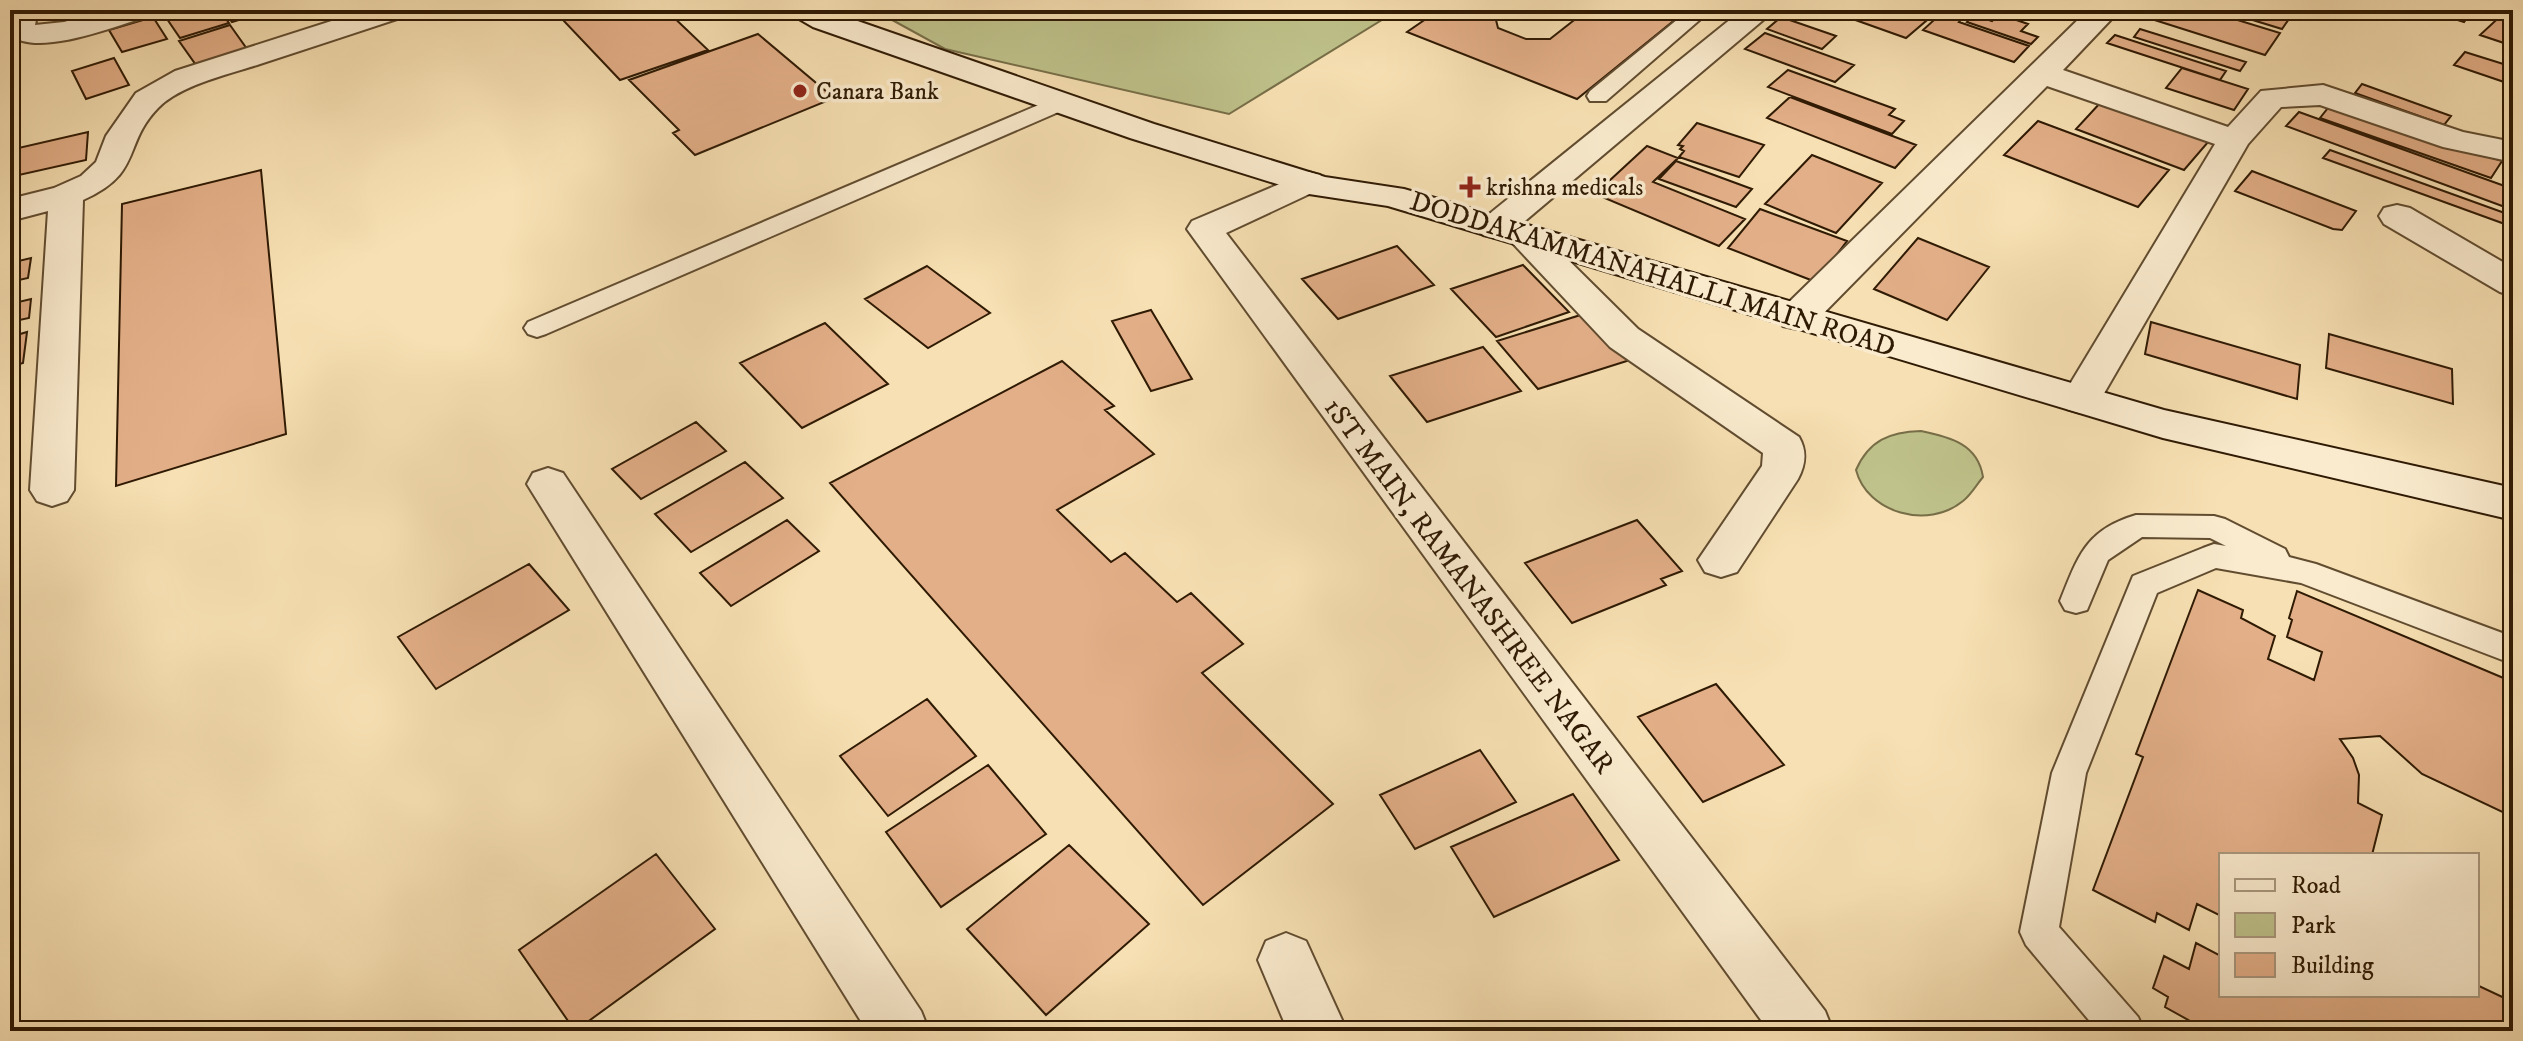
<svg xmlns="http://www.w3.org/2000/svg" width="2523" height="1041" viewBox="0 0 2523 1041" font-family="'IM FELL DW Pica',serif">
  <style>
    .green { fill: #bfc28b; stroke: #776e48; stroke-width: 2 }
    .building { fill: #e3af88; stroke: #2f1a04; stroke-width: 2 }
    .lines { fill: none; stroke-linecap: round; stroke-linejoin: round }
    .lane-casing { stroke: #614c30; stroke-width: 4 }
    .street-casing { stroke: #614c30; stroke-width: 4 }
    .secondary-casing { stroke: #2f1a04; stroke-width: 4 }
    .lane { fill: #faebce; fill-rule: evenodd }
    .street { fill: #faebce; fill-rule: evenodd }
    .secondary { fill: #faebce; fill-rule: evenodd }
    .poi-dot { fill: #8f2418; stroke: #faebce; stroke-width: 3 }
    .labels { text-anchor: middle; stroke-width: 7; stroke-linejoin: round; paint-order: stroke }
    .far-poi-label { font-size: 24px; fill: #2f1a04; stroke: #faebce; text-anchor: start }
    .street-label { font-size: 28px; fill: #2f1a04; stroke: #faebce }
  </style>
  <rect width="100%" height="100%" fill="#f7e0b3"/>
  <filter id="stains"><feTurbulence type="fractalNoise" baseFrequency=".0025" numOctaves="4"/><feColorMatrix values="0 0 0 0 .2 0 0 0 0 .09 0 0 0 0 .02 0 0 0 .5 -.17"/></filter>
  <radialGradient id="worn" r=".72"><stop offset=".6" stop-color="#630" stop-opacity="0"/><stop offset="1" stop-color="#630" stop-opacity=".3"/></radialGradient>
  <path class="green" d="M 874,10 L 1398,10 L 1229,114 L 945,49 Z
    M 1921,431 C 1950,437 1978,444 1983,477 C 1977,484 1971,495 1963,501 C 1928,530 1867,513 1856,470 C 1869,440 1890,432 1921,431 Z"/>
  <path class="building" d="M 174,10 L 219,10 L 229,23 L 180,38 L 163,13 Z
    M 223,10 L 272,10 L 232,22 Z
    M 589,10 L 666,10 L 708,50 L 620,80 L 562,19 Z
    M 1439,10 L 1501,10 L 1491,17 L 1496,20 L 1498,28 L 1526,39 L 1550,39 L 1587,10 L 1687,10 L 1577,99 L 1407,32 Z
    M 1835,10 L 1920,10 L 1933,15 L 1906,38 L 1833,12 Z
    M 1945,10 L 1971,10 L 1959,22 L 2029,46 L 2014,62 L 1923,30 Z
    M 2123,10 L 2205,10 L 2280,33 L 2265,55 Z
    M 2220,10 L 2281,10 L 2293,13 L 2282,29 Z
    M 2427,10 L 2473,10 L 2464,22 Z
    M 2507,10 L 2513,10 L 2513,46 L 2480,35 Z
    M 1999,14 L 2028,24 L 2021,31 L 2038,37 L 2031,44 L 1967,22 L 1974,15 L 1992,21 Z
    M 153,17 L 167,39 L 122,52 L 109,30 Z
    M 1781,17 L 1836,36 L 1822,49 L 1767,29 Z
    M 230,25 L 247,49 L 196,65 L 179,41 Z
    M 2140,29 L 2246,62 L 2240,71 L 2134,37 Z
    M 1765,33 L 1854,65 L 1835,82 L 1745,49 Z
    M 758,34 L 834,98 L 695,155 L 673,133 L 679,130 L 629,80 Z
    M 2115,35 L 2226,71 L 2220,80 L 2107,43 Z
    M 2465,52 L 2513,67 L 2513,85 L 2454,65 Z
    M 114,58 L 129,85 L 86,99 L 72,71 Z
    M 2182,68 L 2248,89 L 2234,110 L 2166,88 Z
    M 1788,70 L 1895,109 L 1889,115 L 1904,121 L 1892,134 L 1768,87 Z
    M 2362,84 L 2451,116 L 2444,125 L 2355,93 Z
    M 1790,97 L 1916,145 L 1895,168 L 1767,118 Z
    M 2101,102 L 2209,141 L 2184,170 L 2076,129 Z
    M 2332,103 L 2502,161 L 2491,178 L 2320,118 Z
    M 2299,112 L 2513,189 L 2513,210 L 2286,126 Z
    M 2038,121 L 2169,170 L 2138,207 L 2004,155 Z
    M 1697,123 L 1764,145 L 1739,177 L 1679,157 L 1684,151 L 1680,149 L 1683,146 L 1678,145 Z
    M 88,132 L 86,160 L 10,177 L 14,149 Z
    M 1647,146 L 1678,158 L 1653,182 L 1745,219 L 1719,246 L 1595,194 Z
    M 2330,150 L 2513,216 L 2513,227 L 2323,158 Z
    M 1812,155 L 1882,183 L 1836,233 L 1765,204 Z
    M 1676,161 L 1752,189 L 1736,207 L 1659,179 Z
    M 261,170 L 286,434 L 116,486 L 122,204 Z
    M 2252,171 L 2356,211 L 2342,230 L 2333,229 L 2235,191 Z
    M 1760,209 L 1847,241 L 1816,282 L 1728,248 Z
    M 1918,238 L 1989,267 L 1947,320 L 1874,289 Z
    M 1397,246 L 1434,285 L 1338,319 L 1302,279 Z
    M 31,258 L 28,278 L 10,282 L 10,263 Z
    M 1523,265 L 1569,312 L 1496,337 L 1451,289 Z
    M 927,266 L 990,313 L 928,348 L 865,299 Z
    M 31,299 L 29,318 L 10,322 L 10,304 Z
    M 1151,310 L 1192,379 L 1151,391 L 1112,321 Z
    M 1587,313 L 1630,360 L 1538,389 L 1497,341 Z
    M 2151,322 L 2300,365 L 2297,399 L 2145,354 Z
    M 825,323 L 888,384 L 802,428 L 740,363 Z
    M 27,332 L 23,363 L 10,367 L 10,337 Z
    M 2329,334 L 2452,369 L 2453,404 L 2326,368 Z
    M 1483,347 L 1521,391 L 1427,422 L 1390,376 Z
    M 1062,361 L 1114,406 L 1105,410 L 1154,454 L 1057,510 L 1111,562 L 1125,553 L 1177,602 L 1191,593 L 1243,644 L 1202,673 L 1333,804 L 1203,905 L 830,483 Z
    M 696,422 L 726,451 L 641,499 L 612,469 Z
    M 745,462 L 783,498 L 691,552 L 655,514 Z
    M 787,520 L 819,551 L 731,606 L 700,573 Z
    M 1637,520 L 1682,571 L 1661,579 L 1666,585 L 1572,623 L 1525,563 Z
    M 529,564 L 569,610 L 436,689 L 398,637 Z
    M 2198,590 L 2243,610 L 2241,618 L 2275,636 L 2268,659 L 2314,680 L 2322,652 L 2287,637 L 2292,620 L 2289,618 L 2297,591 L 2513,682 L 2513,817 L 2422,774 L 2380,736 L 2340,739 L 2353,758 L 2359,775 L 2358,803 L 2382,815 L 2372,855 L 2221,855 L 2221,916 L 2197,904 L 2189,930 L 2157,913 L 2155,922 L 2093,890 L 2143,757 L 2136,754 Z
    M 1716,684 L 1784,765 L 1703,802 L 1638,717 Z
    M 927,699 L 976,756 L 888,816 L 840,756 Z
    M 1480,750 L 1516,802 L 1415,849 L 1380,795 Z
    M 988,765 L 1046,834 L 941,907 L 886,832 Z
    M 1573,794 L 1619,860 L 1494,917 L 1451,847 Z
    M 1069,845 L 1149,924 L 1046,1015 L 967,929 Z
    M 656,854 L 715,929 L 575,1031 L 519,950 Z
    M 2196,943 L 2221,956 L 2221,995 L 2477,995 L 2477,985 L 2513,1002 L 2513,1031 L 2208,1031 L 2165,1007 L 2168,997 L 2153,988 L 2164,956 L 2189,969 Z"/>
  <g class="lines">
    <g class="lane-casing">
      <path id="lane" d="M 1689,10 L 1711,10 L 1606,101 L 1590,101 L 1587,96 L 1590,91 Z
        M 1062,95 L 1073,102 L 1070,107 L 546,334 L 537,337 L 528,334 L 524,328 L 528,322 Z
        M 2136,515 L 2214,516 L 2225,519 L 2285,549 L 2289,557 L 2316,564 L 2513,637 L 2513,664 L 2301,583 L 2216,568 L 2157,593 L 2086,773 L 2059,927 L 2138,1017 L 2144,1031 L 2098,1031 L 2026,945 L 2020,932 L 2052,773 L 2133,576 L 2203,548 L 2214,544 L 2226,546 L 2210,538 L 2142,537 L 2108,560 L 2087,610 L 2076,613 L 2065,610 L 2060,601 C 2078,557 2085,530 2136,515 Z"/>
    </g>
    <g class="street-casing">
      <path id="street" d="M 10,10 L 38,10 L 35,25 L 64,22 L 107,10 L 154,10 L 149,16 C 118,25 35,59 10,34 Z
        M 366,10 L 411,10 L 406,16 C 358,32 309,48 260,64 C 230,74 180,85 158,108 C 122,145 144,173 83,200 L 74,490 L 67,501 L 52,506 L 37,501 L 30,490 L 48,211 L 10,221 L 10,199 L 54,188 L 81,176 L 96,162 L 106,136 L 136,93 L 175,71 Z
        M 1742,10 L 1775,10 L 1519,226 L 1536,228 L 1638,329 L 1799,437 C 1807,451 1806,464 1798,479 L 1737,572 L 1721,577 L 1705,572 L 1698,560 L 1762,466 L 1763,453 L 1610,347 L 1505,235 L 1496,238 L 1483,235 L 1478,227 L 1483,219 Z
        M 2088,10 L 2120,10 L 2063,70 L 2228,127 L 2261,91 L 2323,85 L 2463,132 L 2513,142 L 2513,162 L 2443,147 L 2320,105 L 2281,107 L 2248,144 L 2095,409 L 2081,413 L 2067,409 L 2061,399 L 2215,144 L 2047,86 L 1811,326 L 1797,329 L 1783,326 L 1778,317 L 1783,308 Z
        M 1308,172 L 1320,175 L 1325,182 L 1320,189 L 1226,233 L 1825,1011 L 1833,1031 L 1769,1031 L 1187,229 L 1192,221 Z
        M 2397,205 L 2410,208 L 2513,268 L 2513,296 L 2500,292 L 2384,224 L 2379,216 L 2384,208 Z
        M 548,468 L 563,473 L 921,1011 L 929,1031 L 867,1031 L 527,484 L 533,473 Z
        M 1286,933 L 1306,941 L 1347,1031 L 1288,1031 L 1258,960 L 1266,941 Z"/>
    </g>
    <g class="secondary-casing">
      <path id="secondary" d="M 789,10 L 826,10 L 1154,124 L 1325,177 L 1404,189 L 2164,410 L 2513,488 L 2513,520 L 2163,438 L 1388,206 L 1309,194 L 1130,138 L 813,27 L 794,16 Z"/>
    </g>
    <use href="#lane" class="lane"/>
    <use href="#street" class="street"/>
    <use href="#secondary" class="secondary"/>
  </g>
  <g class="poi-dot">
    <circle cx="800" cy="91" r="8"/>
    <path d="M1466 175h8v8h8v8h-8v8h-8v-8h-8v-8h8z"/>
  </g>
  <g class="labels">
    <g class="far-poi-label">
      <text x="816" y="99">Canara Bank</text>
      <text x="1486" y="195">krishna medicals</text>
    </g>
    <g class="street-label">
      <text transform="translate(1653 273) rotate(17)" y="10">DODDAKAMMANAHALLI MAIN ROAD</text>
      <text transform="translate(1470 585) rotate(53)" y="10">1ST MAIN, RAMANASHREE NAGAR</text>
    </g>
  </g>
  <rect width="2523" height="1041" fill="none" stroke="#f7e0b3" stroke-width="40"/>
  <rect x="12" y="12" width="2499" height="1017" fill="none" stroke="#2f1a04" stroke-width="4"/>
  <rect x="20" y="20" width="2483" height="1001" fill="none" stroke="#2f1a04" stroke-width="2"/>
  <rect x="2219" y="853" width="260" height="144" fill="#faebce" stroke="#a9977d" stroke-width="2"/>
  <rect x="2235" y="879" width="40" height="12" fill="#faebce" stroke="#a9977d" stroke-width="2"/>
  <text x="2291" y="893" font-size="24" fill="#2f1a04">Road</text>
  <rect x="2235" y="913" width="40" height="24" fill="#bfc28b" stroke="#a9977d" stroke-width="2"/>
  <text x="2291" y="933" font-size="24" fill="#2f1a04">Park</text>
  <rect x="2235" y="953" width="40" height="24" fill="#e3af88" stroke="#a9977d" stroke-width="2"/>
  <text x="2291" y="973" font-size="24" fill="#2f1a04">Building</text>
  <rect width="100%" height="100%" filter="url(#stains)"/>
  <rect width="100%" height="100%" fill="url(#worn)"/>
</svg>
